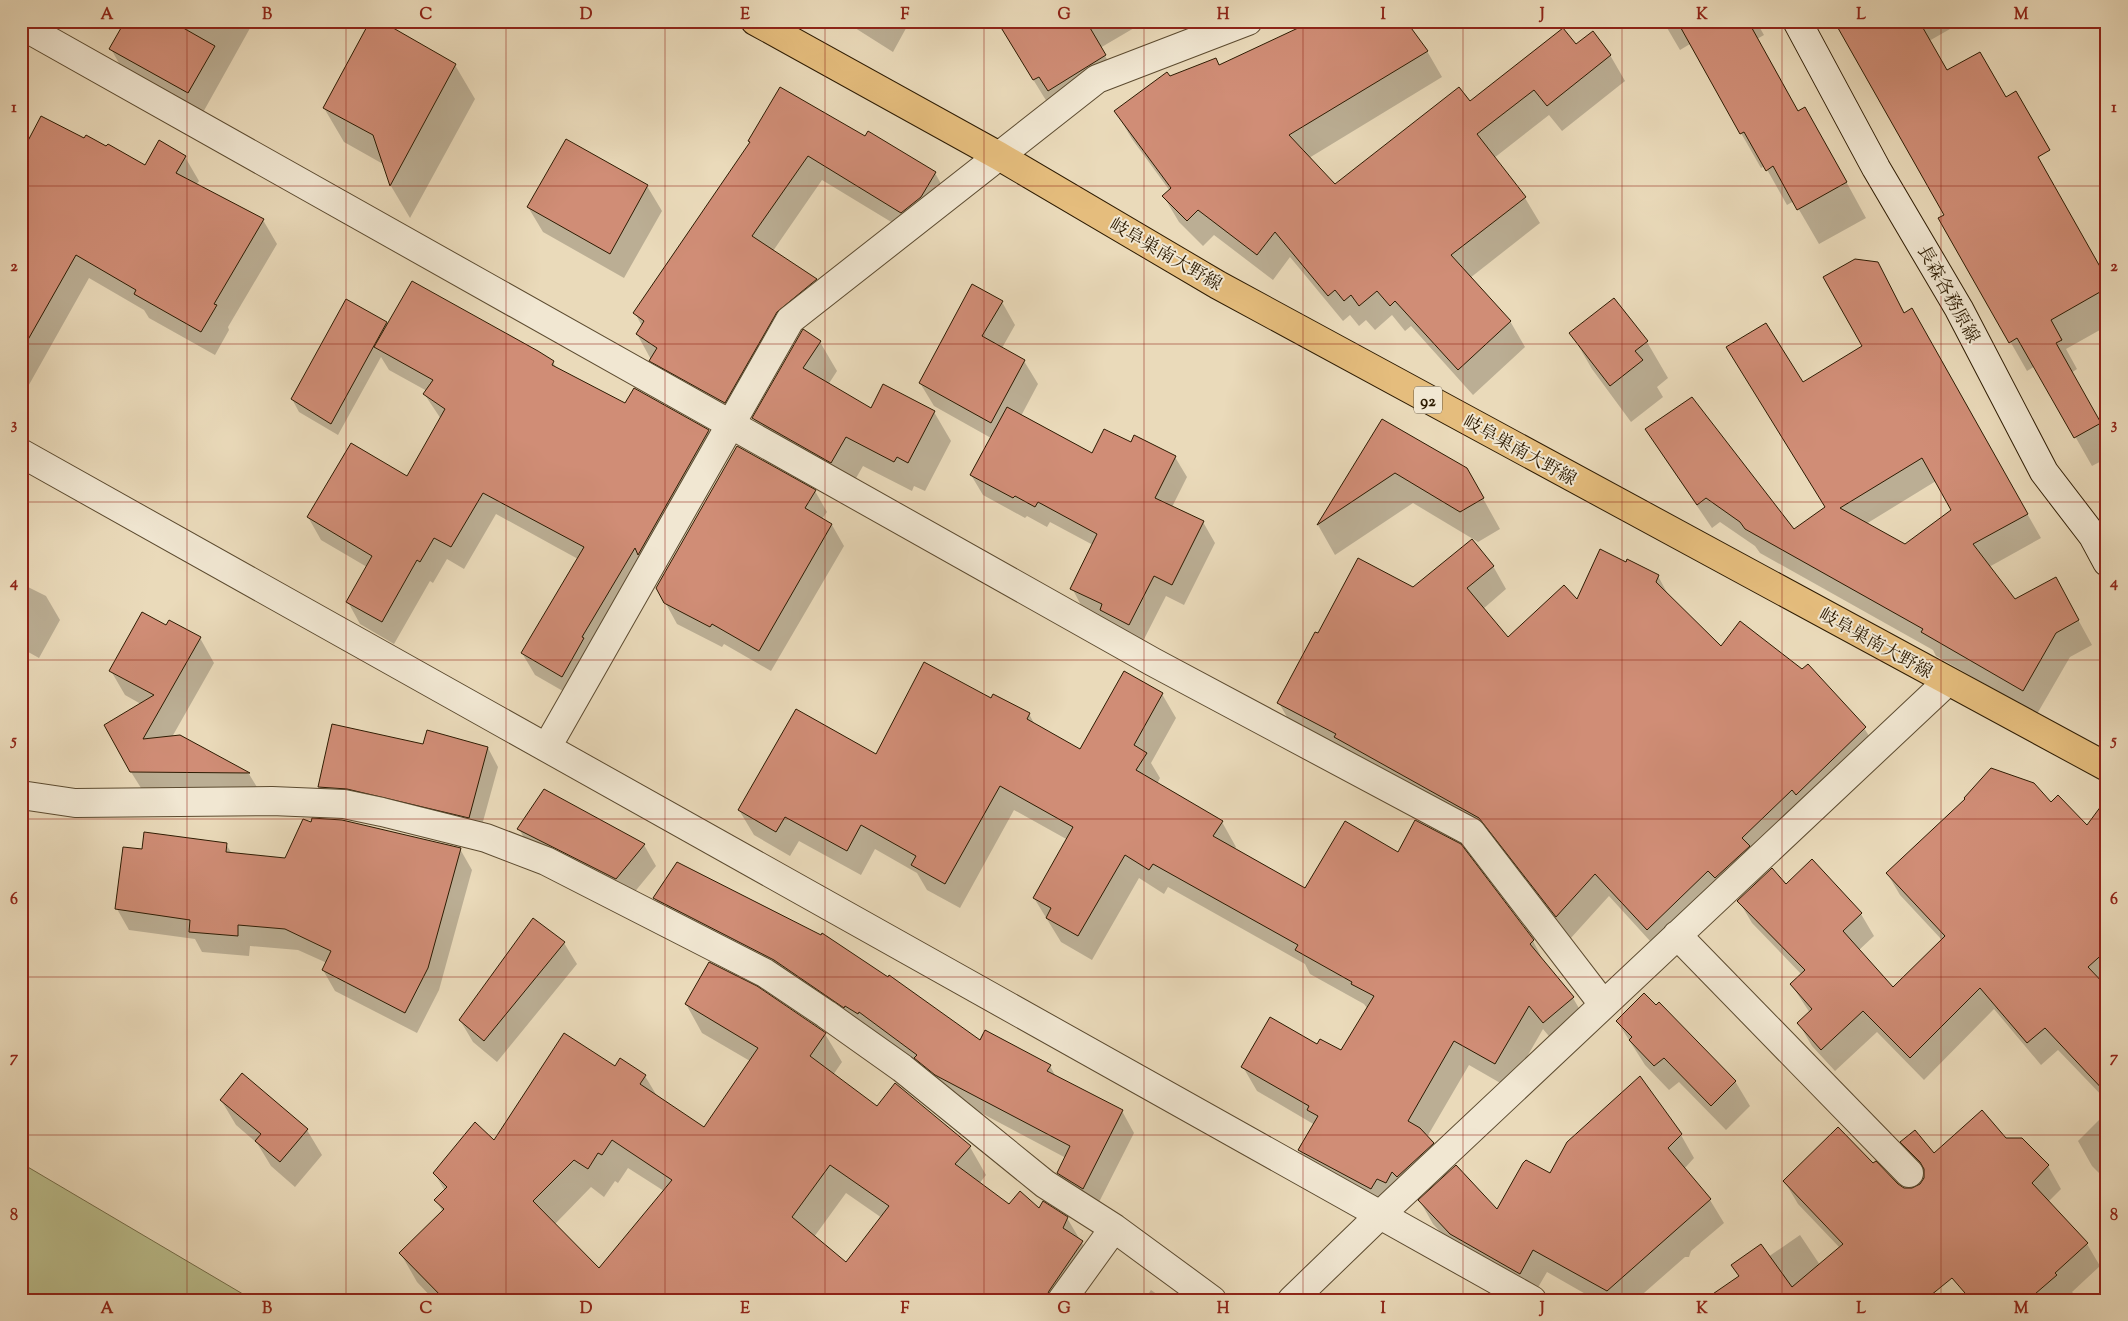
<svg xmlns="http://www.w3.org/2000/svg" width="2128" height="1321" viewBox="0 0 2128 1321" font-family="'Sorts Mill Goudy','Noto Serif JP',serif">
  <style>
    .green { fill: #bbbe8d; stroke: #746c48 }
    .shadow { fill: #0003; fill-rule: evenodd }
    .building { fill: #d08d76; stroke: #2d1b02; fill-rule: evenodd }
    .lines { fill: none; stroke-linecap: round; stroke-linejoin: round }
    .street-casing { stroke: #5c4b30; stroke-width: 30 }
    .secondary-casing { stroke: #2d1b02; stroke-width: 30 }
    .primary-casing { stroke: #2d1b02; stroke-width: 30 }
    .street { stroke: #f1e7d2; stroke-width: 28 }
    .secondary { stroke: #f1e7d2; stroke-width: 28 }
    .primary { stroke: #e5bd7d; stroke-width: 28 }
    .grid { fill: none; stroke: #8f2418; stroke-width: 1; stroke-opacity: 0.55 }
    .labels { text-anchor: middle; stroke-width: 4; stroke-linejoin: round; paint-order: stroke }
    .shield { fill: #f1e7d2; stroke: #685840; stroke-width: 1 }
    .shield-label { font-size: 16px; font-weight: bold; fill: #2d1b02 }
    .street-label { font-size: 18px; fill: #2d1b02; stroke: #f1e7d2 }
    .neatline { fill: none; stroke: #8f2418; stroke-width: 2 }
    .grid-label { font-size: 16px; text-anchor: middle; font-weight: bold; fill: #8f2418 }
  </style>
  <rect width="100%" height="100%" fill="#eadaba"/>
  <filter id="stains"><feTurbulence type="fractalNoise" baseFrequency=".004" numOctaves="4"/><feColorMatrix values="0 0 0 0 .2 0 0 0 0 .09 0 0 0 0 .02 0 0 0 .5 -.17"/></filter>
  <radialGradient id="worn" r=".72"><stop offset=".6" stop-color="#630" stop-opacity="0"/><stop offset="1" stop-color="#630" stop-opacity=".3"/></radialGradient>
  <path class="green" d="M 21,1163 L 253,1300 L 21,1300 Z"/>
  <path class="shadow" d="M 126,21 L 254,21 L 201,116 L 124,72 L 111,49 Z
    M 844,21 L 910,21 L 893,52 Z
    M 997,21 L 1146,21 L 1100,48 L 1119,78 L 1047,102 Z
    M 1663,21 L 1756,21 L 1764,35 L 1757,39 L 1798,112 L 1825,143 L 1866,218 L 1819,244 L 1794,201 L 1787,205 L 1765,166 L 1761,168 L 1690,44 L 1680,50 Z
    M 1840,21 L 1964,21 L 1929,41 L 1947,72 L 2107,281 L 2107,326 L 2066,349 L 2077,369 L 2071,373 L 2107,435 L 2107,458 L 2092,466 L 2035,366 L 2027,371 L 1940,218 L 1946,215 Z
    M 2096,21 L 2107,21 L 2107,34 L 2097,24 Z
    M 1576,46 L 1610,55 L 1625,81 L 1562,131 L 1549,115 L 1494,158 L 1525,198 L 1540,223 L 1470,278 L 1510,321 L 1525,347 L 1473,395 L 1411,326 L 1405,331 L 1392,315 L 1375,330 L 1366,320 L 1359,326 L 1350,315 L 1343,321 L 1290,257 L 1273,280 L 1214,235 L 1203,246 L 1179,222 L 1164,197 L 1170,191 L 1132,139 L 1117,114 L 1427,51 L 1442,77 L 1309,158 L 1334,186 L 1470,103 Z
    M 455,65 L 475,99 L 410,218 L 391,186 L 383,164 L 344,142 L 324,108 Z
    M 865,138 L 935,173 L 949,198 L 916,237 L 822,180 L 773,251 L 816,280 L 830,304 L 790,336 L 739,427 L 665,385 L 637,334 L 642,326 L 635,313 L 751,143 L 749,141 Z
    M 85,140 L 146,166 L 185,157 L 199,181 L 196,185 L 263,220 L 277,244 L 228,327 L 229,330 L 215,355 L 149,318 L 144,310 L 89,278 L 21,399 L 21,146 L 25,149 Z
    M 566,141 L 647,186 L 662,211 L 624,278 L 543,232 L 528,207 Z
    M 1891,288 L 1905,314 L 1911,310 L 2041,538 L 1989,567 L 2015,601 L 2069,603 L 2092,645 L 2070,657 L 2037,714 L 1936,656 L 1933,650 L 1760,553 L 1755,546 L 1720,522 L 1712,528 L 1661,453 L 1647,429 L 1794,530 L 1826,508 L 1802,384 L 1863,346 ZM 1936,481 L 1953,510 L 1905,546 L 1866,524 Z
    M 1002,302 L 1015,325 L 1002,348 L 1024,361 L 1038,384 L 1021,416 L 1093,454 L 1131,444 L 1175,457 L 1187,477 L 1172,507 L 1203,522 L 1215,543 L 1184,605 L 1166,596 L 1141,645 L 1083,609 L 1072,588 L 1093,545 L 1050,522 L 1047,527 L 1027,516 L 1025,518 L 983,495 L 971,475 L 991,438 L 934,406 L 920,383 Z
    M 386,323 L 388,326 L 553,362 L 557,369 L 625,405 L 634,389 L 708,431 L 721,453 L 575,698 L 535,675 L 522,653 L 578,559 L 496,514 L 464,569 L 447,559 L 433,583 L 430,581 L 394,644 L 360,624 L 348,602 L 367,567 L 321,540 L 308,517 L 407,478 L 441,419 L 425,395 L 427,391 L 389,370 L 381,357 L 338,435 L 299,412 L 292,399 Z
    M 1571,333 L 1647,342 L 1668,378 L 1657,387 L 1663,397 L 1631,422 L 1592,369 Z
    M 820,342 L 837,371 L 828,385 L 871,410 L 934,412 L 951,441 L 925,491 L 914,486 L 912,491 L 863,466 L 848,492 L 770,448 L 753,418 Z
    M 1383,421 L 1466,468 L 1500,529 L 1478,542 L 1413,503 L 1335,555 L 1318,525 Z
    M 815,491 L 827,512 L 822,519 L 832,525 L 844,546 L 771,671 L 724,644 L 722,647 L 677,624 L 665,602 Z
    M 1493,566 L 1506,589 L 1483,609 L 1508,639 L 1577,601 L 1658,576 L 1671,600 L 1721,648 L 1864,728 L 1878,750 L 1660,952 L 1609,896 L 1570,939 L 1493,841 L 1292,726 L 1279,703 L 1318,635 L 1413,589 Z
    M 21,579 L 26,586 L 46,596 L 60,620 L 39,658 L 21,648 Z
    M 200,638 L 214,663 L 172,737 L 180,737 L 249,774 L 263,797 L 146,796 L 131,772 L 141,704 L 125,695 L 111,671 Z
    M 1162,694 L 1176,718 L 1151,763 L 1160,778 L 1157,784 L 1222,822 L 1236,847 L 1234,849 L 1306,890 L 1533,941 L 1546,966 L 1573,998 L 1587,1022 L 1558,1047 L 1543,1029 L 1509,1088 L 1469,1065 L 1427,1137 L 1433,1143 L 1447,1168 L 1385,1213 L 1313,1174 L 1299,1150 L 1315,1125 L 1257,1091 L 1243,1067 L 1317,1046 L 1341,1052 L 1367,1008 L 1364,1004 L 1310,974 L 1305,964 L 1168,887 L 1164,894 L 1139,878 L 1092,960 L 1061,942 L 1034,898 L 1068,840 L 1014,810 L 960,908 L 927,890 L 917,873 L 875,849 L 861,875 L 799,841 L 790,856 L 754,835 L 739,810 L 876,755 L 992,699 L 1029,714 L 1035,725 L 1080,750 Z
    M 424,746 L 488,748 L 498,767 L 479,836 L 330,806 L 320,787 Z
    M 2051,804 L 2087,827 L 2107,824 L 2107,1101 L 2058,1050 L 2041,1065 L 1994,1009 L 1924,1080 L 1877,1032 L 1835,1071 L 1812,1046 L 1799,1024 L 1810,1013 L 1791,984 L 1802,975 L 1752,923 L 1739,901 L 1786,885 L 1861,914 L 1874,936 L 1859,950 L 1893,989 L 1942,940 L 1900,895 L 1887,873 Z
    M 312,824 L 460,849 L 472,870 L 439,990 L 417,1033 L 335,991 L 323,970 L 327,963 L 298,950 L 250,946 L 249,956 L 202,952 L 195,939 L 129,930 L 117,909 L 143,851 L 226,844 L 232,854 L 286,859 Z
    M 519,829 L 644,845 L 656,866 L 628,900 L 531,850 Z
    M 655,898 L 980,1042 L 1050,1066 L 1056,1077 L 1122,1111 L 1134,1133 L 1095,1210 L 1071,1194 L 1058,1173 L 1066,1158 L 949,1096 L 667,920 Z
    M 564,943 L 577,964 L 497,1062 L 473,1042 L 460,1020 Z
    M 686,1004 L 825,1034 L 842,1062 L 833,1075 L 877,1108 L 970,1147 L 986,1175 L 979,1184 L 1009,1206 L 1039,1210 L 1067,1218 L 1098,1270 L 1078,1300 L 434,1300 L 417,1282 L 401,1254 L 443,1212 L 436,1200 L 445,1191 L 435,1174 L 494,1142 L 615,1067 L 645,1076 L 657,1096 L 705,1129 L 750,1061 L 702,1033 ZM 628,1168 L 664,1191 L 599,1269 L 555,1224 L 591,1187 L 604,1197 L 615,1181 L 618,1183 ZM 846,1193 L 882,1218 L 846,1264 L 814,1237 Z
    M 1617,1021 L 1735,1081 L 1750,1106 L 1726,1130 L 1679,1082 L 1669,1090 L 1645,1065 Z
    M 242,1075 L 307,1130 L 322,1155 L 295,1187 L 271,1166 L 257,1143 L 236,1125 L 221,1100 Z
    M 2107,1112 L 2107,1181 L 2092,1166 L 2078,1141 Z
    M 1681,1135 L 1694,1158 L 1684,1169 L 1710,1200 L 1724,1223 L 1691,1251 L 1689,1257 L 1685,1257 L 1636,1300 L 1596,1300 L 1547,1272 L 1533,1296 L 1464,1257 L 1433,1224 L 1420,1201 L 1497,1211 L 1550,1175 Z
    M 2006,1139 L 2048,1166 L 2061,1189 L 2048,1202 L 2087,1244 L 2100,1266 L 2072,1292 L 2081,1300 L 2002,1300 L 1967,1261 L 1934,1293 L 1938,1300 L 1728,1300 L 1739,1277 L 1733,1265 L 1768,1257 L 1800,1235 L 1820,1265 L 1840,1248 L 1798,1204 L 1785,1182 L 1873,1165 L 1897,1185 L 1905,1189 L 1914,1189 L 1920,1185 L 1925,1175 L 1915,1164 L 1902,1142 L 1934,1155 Z
    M 1151,1290 L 1165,1300 L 1140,1300 L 1144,1294 L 1147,1296 Z"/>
  <path class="building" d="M 125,21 L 171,21 L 215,46 L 188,93 L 109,49 Z
    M 370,21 L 381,21 L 456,64 L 390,186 L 373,135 L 323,108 Z
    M 997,21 L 1086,21 L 1106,55 L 1048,91 L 1039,77 L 1033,80 Z
    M 1313,21 L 1406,21 L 1428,51 L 1289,135 L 1335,184 L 1459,87 L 1470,101 L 1563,28 L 1576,44 L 1593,31 L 1611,55 L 1547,106 L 1534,90 L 1477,134 L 1526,197 L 1451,255 L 1511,321 L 1458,370 L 1395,301 L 1390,306 L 1377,291 L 1359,306 L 1351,295 L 1344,301 L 1335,290 L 1328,296 L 1275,232 L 1257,255 L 1198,210 L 1187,221 L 1162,196 L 1171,188 L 1114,111 L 1167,72 L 1170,76 L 1216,58 L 1219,65 Z
    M 1677,21 L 1748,21 L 1798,111 L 1805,107 L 1847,182 L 1797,210 L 1773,166 L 1766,171 L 1744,132 L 1740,134 Z
    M 1834,21 L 1919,21 L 1947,70 L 1980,52 L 2006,97 L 2016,91 L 2050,150 L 2038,157 L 2107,279 L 2107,288 L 2051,320 L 2062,340 L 2056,343 L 2101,423 L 2074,438 L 2017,338 L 2009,343 L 1938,218 L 1944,215 Z
    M 780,87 L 865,136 L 868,131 L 936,172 L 921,197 L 901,213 L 808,156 L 752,236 L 817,279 L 777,312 L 725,403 L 649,361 L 657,348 L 636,334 L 644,321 L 633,313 L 750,142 L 748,141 Z
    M 41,116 L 84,138 L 86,135 L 106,146 L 108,144 L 145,165 L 159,140 L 186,156 L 176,173 L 264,219 L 214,304 L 217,305 L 201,332 L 134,294 L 136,290 L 76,255 L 21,352 L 21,154 Z
    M 566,139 L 648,185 L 610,254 L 527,207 Z
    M 1855,259 L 1878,262 L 1904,313 L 1912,308 L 2028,514 L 1973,544 L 2015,599 L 2056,577 L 2079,620 L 2056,633 L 2023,691 L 1921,632 L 1923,629 L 1745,529 L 1740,522 L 1706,498 L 1697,505 L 1645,429 L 1692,397 L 1794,529 L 1825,507 L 1726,347 L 1766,323 L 1803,382 L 1862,346 L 1823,277 ZM 1922,458 L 1951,510 L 1905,544 L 1840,508 Z
    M 412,281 L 538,351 L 554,361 L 552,365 L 625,403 L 634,388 L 709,430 L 638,555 L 635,548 L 582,637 L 584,638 L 562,677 L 521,653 L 584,547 L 483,493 L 451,547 L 434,538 L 420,562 L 417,560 L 382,622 L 346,602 L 372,556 L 307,517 L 351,443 L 407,476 L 445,409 L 423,394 L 433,380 L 374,347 Z
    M 972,284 L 1003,301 L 982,336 L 1025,360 L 991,423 L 919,383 Z
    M 1614,298 L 1648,341 L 1635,351 L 1643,360 L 1610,386 L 1569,333 Z
    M 346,299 L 387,322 L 331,424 L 291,399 Z
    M 803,329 L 821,341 L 803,368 L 871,408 L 883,384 L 935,411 L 908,463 L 897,457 L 894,462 L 846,437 L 831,463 L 752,418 Z
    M 1007,407 L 1092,453 L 1104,429 L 1131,442 L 1134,435 L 1176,456 L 1155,498 L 1204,521 L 1172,585 L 1154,576 L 1129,625 L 1100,610 L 1102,604 L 1070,589 L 1097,534 L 1038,502 L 1035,507 L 1015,496 L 1013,498 L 970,475 Z
    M 1382,419 L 1467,468 L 1484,498 L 1460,512 L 1395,473 L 1317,525 Z
    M 737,446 L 816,490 L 805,508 L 832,524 L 759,651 L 712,624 L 710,627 L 664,603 L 656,588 Z
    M 1472,539 L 1494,566 L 1467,588 L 1508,637 L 1564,585 L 1577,599 L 1600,549 L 1626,562 L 1627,559 L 1659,575 L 1656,582 L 1721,646 L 1740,621 L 1802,669 L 1808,664 L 1866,727 L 1796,795 L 1792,790 L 1742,838 L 1750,846 L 1715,878 L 1708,871 L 1647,930 L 1595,874 L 1556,917 L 1479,818 L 1334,737 L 1336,734 L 1277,703 L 1315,632 L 1318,633 L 1358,558 L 1413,587 Z
    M 142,612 L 166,625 L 169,620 L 201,637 L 143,739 L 180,735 L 250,773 L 130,772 L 104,725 L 154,695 L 109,671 Z
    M 924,662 L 991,698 L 993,694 L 1030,713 L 1027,719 L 1080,749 L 1124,671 L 1163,693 L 1134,745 L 1147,753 L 1136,770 L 1223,821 L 1213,836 L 1305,888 L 1345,821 L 1398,852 L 1415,820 L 1461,844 L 1534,940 L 1530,944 L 1574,997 L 1543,1023 L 1529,1006 L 1495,1064 L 1454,1041 L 1408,1121 L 1420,1128 L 1434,1143 L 1397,1177 L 1392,1172 L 1386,1183 L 1377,1179 L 1371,1189 L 1298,1150 L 1318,1116 L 1307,1110 L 1309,1106 L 1241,1067 L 1270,1017 L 1317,1044 L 1320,1039 L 1341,1050 L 1374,996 L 1351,984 L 1352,982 L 1295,950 L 1298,945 L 1153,864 L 1149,870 L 1125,855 L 1078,936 L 1046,918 L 1051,908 L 1033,898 L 1073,827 L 1000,786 L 945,884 L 911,865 L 916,856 L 861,825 L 847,851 L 785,817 L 776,832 L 738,810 L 796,709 L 876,754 Z
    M 332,724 L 423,744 L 427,730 L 488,747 L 469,818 L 347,789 L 318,787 Z
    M 1991,768 L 2034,783 L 2051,802 L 2058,795 L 2087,825 L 2107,798 L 2107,950 L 2088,967 L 2107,987 L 2107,1094 L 2045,1028 L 2027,1043 L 1980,988 L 1910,1058 L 1863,1011 L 1821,1050 L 1797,1023 L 1812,1009 L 1790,984 L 1805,970 L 1737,901 L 1772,868 L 1786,884 L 1812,859 L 1862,913 L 1843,931 L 1893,987 L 1945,936 L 1886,873 L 1965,799 L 1964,798 Z
    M 544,789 L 645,844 L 616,879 L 517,829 Z
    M 312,818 L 342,820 L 461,848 L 428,968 L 405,1013 L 322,970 L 331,951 L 285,929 L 238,925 L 238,936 L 189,932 L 190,920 L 115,909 L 123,847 L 142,849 L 144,832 L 227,843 L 226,852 L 285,858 L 303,819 L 311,822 Z
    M 677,862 L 821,935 L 822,933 L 888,977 L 889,975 L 980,1040 L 985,1030 L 1051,1065 L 1047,1071 L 1123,1110 L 1083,1189 L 1057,1173 L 1070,1146 L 935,1075 L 914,1058 L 917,1055 L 859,1012 L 858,1014 L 845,1006 L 844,1008 L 774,960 L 653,898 Z
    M 533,918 L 565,942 L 484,1041 L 459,1020 Z
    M 709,962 L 757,986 L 826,1033 L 810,1056 L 877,1106 L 895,1083 L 971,1146 L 955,1164 L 1009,1204 L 1020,1191 L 1039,1208 L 1043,1201 L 1068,1217 L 1063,1228 L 1083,1241 L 1049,1291 L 1045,1300 L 445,1300 L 399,1253 L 444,1209 L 434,1200 L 447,1187 L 433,1173 L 475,1122 L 494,1140 L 564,1033 L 615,1066 L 620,1058 L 646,1075 L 640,1084 L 704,1127 L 758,1048 L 685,1004 ZM 612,1140 L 672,1180 L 599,1268 L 533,1201 L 574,1160 L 588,1169 L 598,1153 L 602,1155 ZM 830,1165 L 889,1206 L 846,1262 L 792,1217 Z
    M 1644,993 L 1656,1005 L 1659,1002 L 1736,1081 L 1711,1106 L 1664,1058 L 1654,1066 L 1629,1040 L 1632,1037 L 1616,1021 Z
    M 242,1073 L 308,1129 L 280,1162 L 255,1141 L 261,1134 L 220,1100 Z
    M 1640,1076 L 1682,1134 L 1668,1148 L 1711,1199 L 1607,1291 L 1533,1250 L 1520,1274 L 1450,1234 L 1418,1200 L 1456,1165 L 1497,1209 L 1523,1163 L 1526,1160 L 1550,1173 L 1567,1142 Z
    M 1982,1110 L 2006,1138 L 2022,1138 L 2049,1165 L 2032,1183 L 2088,1243 L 2055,1273 L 2057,1275 L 2028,1300 L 1971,1300 L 1952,1278 L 1925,1300 L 1704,1300 L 1739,1276 L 1731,1265 L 1761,1244 L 1792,1287 L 1843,1244 L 1783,1181 L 1838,1127 L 1873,1163 L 1876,1161 L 1898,1184 L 1904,1188 L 1912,1188 L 1920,1184 L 1924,1178 L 1924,1169 L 1920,1162 L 1900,1142 L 1915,1130 L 1934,1153 Z"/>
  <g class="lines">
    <g class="street-casing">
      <path id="street" d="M 21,25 L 1153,662 L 1471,832 L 1603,1004
        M 21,453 L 1532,1300
        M 547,747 L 790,320 L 1097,79 L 1248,21
        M 21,795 L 75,803 L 272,801 L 344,804 L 382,812 L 486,838 L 546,861 L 765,973 L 826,1014 L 902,1068 L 1045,1184 L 1114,1228 L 1212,1300
        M 1677,935 L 1909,1173
        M 1062,1300 L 1114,1228
        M 1292,1300 L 1381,1214 L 1947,682"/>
    </g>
    <g class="secondary-casing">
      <path id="secondary" d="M 1797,21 L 1876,168 L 1959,309 L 2044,472 L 2093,536 L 2107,562"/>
    </g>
    <g class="primary-casing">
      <path id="primary" d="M 755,21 L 999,156 L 1218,285 L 2107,767"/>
    </g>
    <use href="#street" class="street"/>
    <use href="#secondary" class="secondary"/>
    <use href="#primary" class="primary"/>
  </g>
  <path class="grid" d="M 187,21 L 187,1300M 346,21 L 346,1300M 506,21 L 506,1300M 665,21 L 665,1300M 825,21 L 825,1300M 984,21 L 984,1300M 1144,21 L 1144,1300M 1303,21 L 1303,1300M 1463,21 L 1463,1300M 1622,21 L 1622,1300M 1782,21 L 1782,1300M 1941,21 L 1941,1300M 21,186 L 2107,186M 21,344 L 2107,344M 21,502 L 2107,502M 21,660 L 2107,660M 21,819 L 2107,819M 21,977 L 2107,977M 21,1135 L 2107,1135"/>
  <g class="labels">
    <rect class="shield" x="1414" y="386.5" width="28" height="27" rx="4"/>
    <g class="shield-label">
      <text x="1428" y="406">92</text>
    </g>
    <g class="street-label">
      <text transform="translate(1166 254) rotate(30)" y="6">岐阜巣南大野線</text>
      <text transform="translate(1949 294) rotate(61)" y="6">長森各務原線</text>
      <text transform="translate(1520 450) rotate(29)" y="6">岐阜巣南大野線</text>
      <text transform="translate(1876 643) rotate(29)" y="6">岐阜巣南大野線</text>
    </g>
  </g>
  <rect width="2128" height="1321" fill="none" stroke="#eadaba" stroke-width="55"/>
  <rect x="28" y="28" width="2072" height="1266" class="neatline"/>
  <g class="grid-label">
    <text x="107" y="19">A</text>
    <text x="267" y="19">B</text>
    <text x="426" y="19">C</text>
    <text x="586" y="19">D</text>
    <text x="745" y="19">E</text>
    <text x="905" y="19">F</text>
    <text x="1064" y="19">G</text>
    <text x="1223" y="19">H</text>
    <text x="1383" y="19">I</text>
    <text x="1542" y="19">J</text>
    <text x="1702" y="19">K</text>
    <text x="1861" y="19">L</text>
    <text x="2021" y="19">M</text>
    <text x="14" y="112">1</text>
    <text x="2114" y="112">1</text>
    <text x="14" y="271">2</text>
    <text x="2114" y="271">2</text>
    <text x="14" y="429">3</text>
    <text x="2114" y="429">3</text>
    <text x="14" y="587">4</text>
    <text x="2114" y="587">4</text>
    <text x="14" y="745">5</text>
    <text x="2114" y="745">5</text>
    <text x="14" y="904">6</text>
    <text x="2114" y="904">6</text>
    <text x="14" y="1062">7</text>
    <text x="2114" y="1062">7</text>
    <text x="14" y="1220">8</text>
    <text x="2114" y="1220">8</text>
    <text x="107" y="1313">A</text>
    <text x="267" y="1313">B</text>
    <text x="426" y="1313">C</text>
    <text x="586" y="1313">D</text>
    <text x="745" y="1313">E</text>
    <text x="905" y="1313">F</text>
    <text x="1064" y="1313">G</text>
    <text x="1223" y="1313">H</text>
    <text x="1383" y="1313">I</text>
    <text x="1542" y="1313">J</text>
    <text x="1702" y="1313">K</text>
    <text x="1861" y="1313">L</text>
    <text x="2021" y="1313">M</text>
  </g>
  <rect width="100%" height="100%" filter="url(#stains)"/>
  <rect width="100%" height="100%" fill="url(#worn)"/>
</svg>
